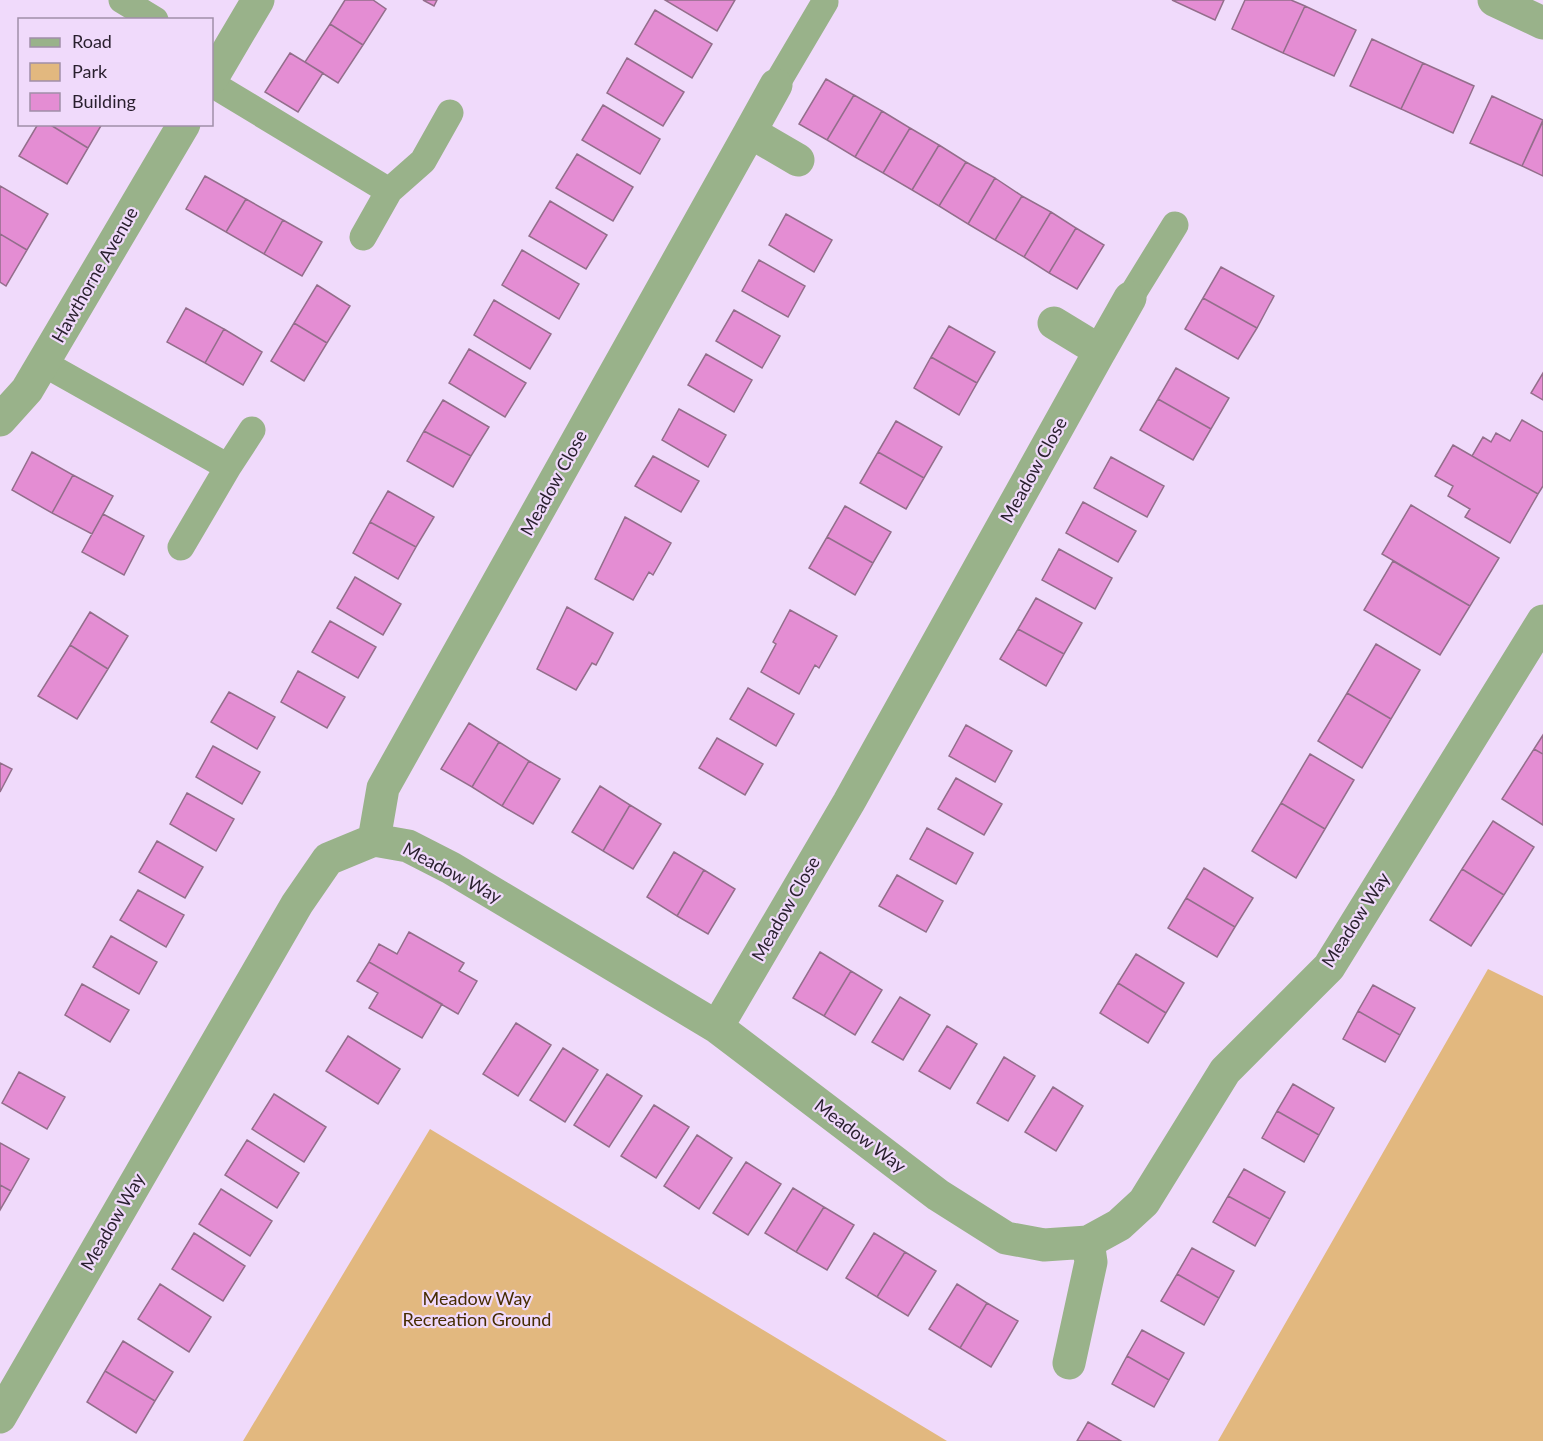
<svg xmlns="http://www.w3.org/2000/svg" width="1543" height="1441" viewBox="0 0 1543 1441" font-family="Lato,sans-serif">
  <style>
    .green { fill: #e2b87f }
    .building { fill: #e48dd3; stroke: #936e8b; stroke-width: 1.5 }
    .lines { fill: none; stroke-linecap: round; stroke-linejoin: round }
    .lane { stroke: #99b28a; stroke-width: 27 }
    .street { stroke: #99b28a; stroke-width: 33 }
    .labels { text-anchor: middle; stroke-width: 4.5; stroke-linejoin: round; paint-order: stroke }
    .street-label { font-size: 18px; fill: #291f2e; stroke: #f0dafb }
    .park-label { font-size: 18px; fill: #462c01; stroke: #f0dafb }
  </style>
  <rect width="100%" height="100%" fill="#f0dafb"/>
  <path class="green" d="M 1488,969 L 1543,996 L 1543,1441 L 1218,1441 Z
    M 430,1129 L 947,1441 L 243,1441 Z"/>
  <path class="building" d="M 345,0 L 373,0 L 386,9 L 363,45 L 330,24 Z
    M 423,0 L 437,0 L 434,6 Z
    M 665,0 L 735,0 L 717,31 Z
    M 1172,0 L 1224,0 L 1215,20 Z
    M 1245,0 L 1291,0 L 1305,6 L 1283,53 L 1232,29 Z
    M 1305,6 L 1356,30 L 1334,76 L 1283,53 Z
    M 655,10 L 712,44 L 692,78 L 635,44 Z
    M 330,24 L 363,45 L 338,83 L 305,62 Z
    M 1372,39 L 1423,63 L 1401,109 L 1350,86 Z
    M 290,53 L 323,73 L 298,112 L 265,92 Z
    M 627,58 L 684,92 L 663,126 L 607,93 Z
    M 1423,63 L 1474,86 L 1453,133 L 1401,109 Z
    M 826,79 L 854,95 L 827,140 L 799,124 Z
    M 854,95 L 882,111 L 855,157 L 827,140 Z
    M 1492,96 L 1543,120 L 1522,166 L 1470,143 Z
    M 603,105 L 660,139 L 640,174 L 582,140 Z
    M 882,111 L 910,128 L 883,173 L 855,157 Z
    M 1543,121 L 1543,176 L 1522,166 Z
    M 38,124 L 49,124 L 88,148 L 67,184 L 19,156 Z
    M 49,124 L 102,124 L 88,148 Z
    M 910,128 L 939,145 L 912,190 L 883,173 Z
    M 939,145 L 966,162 L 939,206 L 912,190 Z
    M 577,154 L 633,187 L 613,221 L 556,188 Z
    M 966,162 L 995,178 L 968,224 L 939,206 Z
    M 205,176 L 246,199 L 226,232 L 186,209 Z
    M 995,178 L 1022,196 L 995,240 L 968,224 Z
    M 0,186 L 48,214 L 27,250 L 0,234 Z
    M 1022,196 L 1051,212 L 1024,257 L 995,240 Z
    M 246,199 L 283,220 L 264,254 L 226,232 Z
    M 550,201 L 607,235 L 586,269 L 529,236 Z
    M 1051,212 L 1076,228 L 1049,273 L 1024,257 Z
    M 786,214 L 832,240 L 814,272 L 769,245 Z
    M 283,220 L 322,242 L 302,276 L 264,254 Z
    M 1076,228 L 1104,245 L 1077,289 L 1049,273 Z
    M 0,234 L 27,250 L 6,286 L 0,282 Z
    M 522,250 L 579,284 L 559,319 L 502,285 Z
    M 759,260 L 805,286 L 788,317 L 742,291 Z
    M 1221,267 L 1274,296 L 1257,328 L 1203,298 Z
    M 317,285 L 350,306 L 327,343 L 294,323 Z
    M 1203,298 L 1257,328 L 1238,359 L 1185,329 Z
    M 494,300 L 551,334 L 530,369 L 474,335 Z
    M 186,308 L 224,329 L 205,363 L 167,342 Z
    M 734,310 L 780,336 L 762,368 L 716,341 Z
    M 294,323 L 327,343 L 304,381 L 271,361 Z
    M 949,326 L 995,352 L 977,383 L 931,357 Z
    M 224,329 L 262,352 L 243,385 L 205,363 Z
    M 469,349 L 526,383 L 505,417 L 449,383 Z
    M 706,354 L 752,380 L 734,412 L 688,385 Z
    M 931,357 L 977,383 L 959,415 L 914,388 Z
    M 1176,368 L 1229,398 L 1211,429 L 1158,399 Z
    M 1543,373 L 1543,400 L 1531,393 Z
    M 1158,399 L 1211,429 L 1193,460 L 1140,430 Z
    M 443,400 L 489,427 L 471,456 L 424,431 Z
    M 679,409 L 726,435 L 708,467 L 662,440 Z
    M 1522,420 L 1543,432 L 1543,486 L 1538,494 L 1472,456 L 1483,437 L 1491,442 L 1496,433 L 1510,441 Z
    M 896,421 L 942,447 L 924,478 L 878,452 Z
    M 424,431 L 471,456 L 453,487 L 407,461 Z
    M 1453,445 L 1538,494 L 1510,543 L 1465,517 L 1470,509 L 1448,496 L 1453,486 L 1435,476 Z
    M 32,452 L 73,475 L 52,513 L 12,490 Z
    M 878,452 L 924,478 L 906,509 L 860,483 Z
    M 653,456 L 699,481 L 681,512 L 635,486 Z
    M 1111,457 L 1164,486 L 1147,517 L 1094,488 Z
    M 73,475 L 113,496 L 92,534 L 52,513 Z
    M 388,491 L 434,517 L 416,547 L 370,522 Z
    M 1083,502 L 1136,531 L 1118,562 L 1066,533 Z
    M 1411,505 L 1499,558 L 1470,606 L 1382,554 Z
    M 845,506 L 891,532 L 873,563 L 827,537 Z
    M 103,514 L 144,536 L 124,575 L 82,552 Z
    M 625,517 L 671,543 L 653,575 L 649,572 L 633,600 L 595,579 Z
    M 370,522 L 416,547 L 398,579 L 353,553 Z
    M 827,537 L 873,563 L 855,595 L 809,568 Z
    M 1059,549 L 1112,578 L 1095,609 L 1042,580 Z
    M 1393,561 L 1470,606 L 1440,655 L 1364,610 Z
    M 355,577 L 401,604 L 383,635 L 337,608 Z
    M 1036,598 L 1082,623 L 1064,654 L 1018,629 Z
    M 567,607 L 613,633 L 596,665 L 592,663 L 576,690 L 537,669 Z
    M 790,610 L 837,636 L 819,668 L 815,665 L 799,694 L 761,672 L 776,644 L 773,642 Z
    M 90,612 L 128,636 L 108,669 L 70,645 Z
    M 330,621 L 376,647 L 358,678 L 312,652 Z
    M 1018,629 L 1064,654 L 1046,686 L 1000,659 Z
    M 1376,644 L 1420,670 L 1391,719 L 1347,693 Z
    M 70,645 L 108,669 L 77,719 L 38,696 Z
    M 298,671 L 345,697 L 327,728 L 281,702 Z
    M 748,688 L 794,714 L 776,746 L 730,719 Z
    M 229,692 L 275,717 L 257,749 L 211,722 Z
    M 1347,693 L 1391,719 L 1362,768 L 1318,741 Z
    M 469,723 L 499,742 L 472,787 L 441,769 Z
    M 966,725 L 1012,751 L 995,782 L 949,756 Z
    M 1543,735 L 1543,754 L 1534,749 Z
    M 717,738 L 763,764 L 745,795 L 699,768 Z
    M 499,742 L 529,761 L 502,806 L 472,787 Z
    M 213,746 L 260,772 L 242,804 L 196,777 Z
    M 1534,749 L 1543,754 L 1543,825 L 1502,799 Z
    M 1310,754 L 1354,780 L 1325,829 L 1281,803 Z
    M 529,761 L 560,779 L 533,824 L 502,806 Z
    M 0,763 L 12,769 L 0,792 Z
    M 956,778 L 1002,804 L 984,835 L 938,809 Z
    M 600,786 L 630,805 L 603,851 L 572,832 Z
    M 187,793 L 234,819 L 216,851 L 170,824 Z
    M 1281,803 L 1325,829 L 1296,878 L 1252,851 Z
    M 630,805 L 661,824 L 633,869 L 603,851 Z
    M 1493,821 L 1534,847 L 1504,895 L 1462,869 Z
    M 927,828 L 973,853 L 956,884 L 910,859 Z
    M 157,841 L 203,867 L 185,898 L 139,872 Z
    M 674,852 L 704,870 L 677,916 L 647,897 Z
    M 1204,868 L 1253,898 L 1235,927 L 1186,898 Z
    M 1462,869 L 1504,895 L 1471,946 L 1430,920 Z
    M 704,870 L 735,889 L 708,934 L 677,916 Z
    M 897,875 L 943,901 L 926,932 L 879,906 Z
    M 138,890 L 184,915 L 166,947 L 120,920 Z
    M 1186,898 L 1235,927 L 1217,957 L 1168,928 Z
    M 409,932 L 464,963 L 459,971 L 477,981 L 458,1014 L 369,962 L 379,944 L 397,954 Z
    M 111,936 L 157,962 L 139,994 L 93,967 Z
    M 820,952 L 851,971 L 824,1016 L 793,998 Z
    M 1136,954 L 1184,983 L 1166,1013 L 1118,983 Z
    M 369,962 L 442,1004 L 422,1038 L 369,1008 L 378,993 L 357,981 Z
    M 851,971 L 882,990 L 855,1035 L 824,1016 Z
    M 1118,983 L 1166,1013 L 1148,1043 L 1100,1013 Z
    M 82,984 L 129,1010 L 110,1042 L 65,1015 Z
    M 1373,985 L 1415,1008 L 1400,1035 L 1358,1011 Z
    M 900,997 L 930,1015 L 903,1060 L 872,1042 Z
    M 1358,1011 L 1400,1035 L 1385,1062 L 1343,1039 Z
    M 516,1023 L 551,1045 L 518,1096 L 483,1074 Z
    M 947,1026 L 977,1044 L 950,1089 L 919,1071 Z
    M 348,1036 L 400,1069 L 378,1104 L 326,1071 Z
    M 563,1048 L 598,1070 L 565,1122 L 530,1100 Z
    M 1004,1057 L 1035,1076 L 1008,1121 L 977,1103 Z
    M 19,1072 L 65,1097 L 47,1129 L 2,1103 Z
    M 607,1074 L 642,1096 L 609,1147 L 574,1125 Z
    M 1293,1084 L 1334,1108 L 1319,1135 L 1277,1111 Z
    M 1053,1087 L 1083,1106 L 1056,1151 L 1025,1132 Z
    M 274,1094 L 326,1127 L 304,1162 L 252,1129 Z
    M 654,1105 L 689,1127 L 656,1178 L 621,1156 Z
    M 1277,1111 L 1319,1135 L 1304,1162 L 1262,1138 Z
    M 697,1135 L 732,1158 L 699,1209 L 664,1186 Z
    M 247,1140 L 299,1173 L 277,1208 L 225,1175 Z
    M 0,1143 L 29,1159 L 11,1191 L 0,1185 Z
    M 746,1162 L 781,1184 L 748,1235 L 713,1213 Z
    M 1244,1169 L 1285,1192 L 1270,1219 L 1228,1196 Z
    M 0,1185 L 11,1191 L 0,1210 Z
    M 793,1188 L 824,1207 L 796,1252 L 765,1233 Z
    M 221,1189 L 272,1221 L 250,1256 L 199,1224 Z
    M 1228,1196 L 1270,1219 L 1255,1246 L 1213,1222 Z
    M 824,1207 L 854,1225 L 827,1270 L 796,1252 Z
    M 194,1233 L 245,1266 L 223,1301 L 172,1269 Z
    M 874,1233 L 905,1252 L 877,1297 L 846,1278 Z
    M 1192,1248 L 1234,1271 L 1219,1298 L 1177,1274 Z
    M 905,1252 L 936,1271 L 908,1316 L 877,1297 Z
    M 1177,1274 L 1219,1298 L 1204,1325 L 1161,1301 Z
    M 160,1284 L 211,1317 L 189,1352 L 138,1319 Z
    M 957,1284 L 987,1303 L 960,1348 L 929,1329 Z
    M 987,1303 L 1018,1321 L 991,1367 L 960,1348 Z
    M 1142,1330 L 1184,1353 L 1169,1380 L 1127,1356 Z
    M 123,1341 L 173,1372 L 155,1401 L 105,1371 Z
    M 1127,1356 L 1169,1380 L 1154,1407 L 1112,1384 Z
    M 105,1371 L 155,1401 L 136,1433 L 87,1402 Z
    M 1088,1422 L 1121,1441 L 1077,1441 Z"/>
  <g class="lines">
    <path class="lane" d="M 122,0 L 155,20
      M 212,84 L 389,191 L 363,237
      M 776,85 L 825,2
      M 389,191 L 423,161 L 450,113
      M 1130,298 L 1175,225
      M 43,363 L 228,467 L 181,547
      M 228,467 L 252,430"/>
    <path class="street" d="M 1494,0 L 1543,23
      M 212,78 L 258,0
      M 750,132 L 776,85
      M 1100,351 L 1130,298
      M 0,420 L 27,390 L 184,124
      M 374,840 L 383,788 L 750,132 L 798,160
      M 717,1027 L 849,802 L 1100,351 L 1054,323
      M 1069,1363 L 1091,1262 L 1088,1242
      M 0,1417 L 297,904 L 328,859 L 374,840 L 408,846 L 451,868 L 717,1027 L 938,1195 L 1006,1238 L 1044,1245 L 1088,1242 L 1119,1225 L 1144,1202 L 1225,1071 L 1329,967 L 1543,621"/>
  </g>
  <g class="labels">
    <g class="street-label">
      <text transform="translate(95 275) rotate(-60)" y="6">Hawthorne Avenue</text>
      <text transform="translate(1034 470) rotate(-61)" y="6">Meadow Close</text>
      <text transform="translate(554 483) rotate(-61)" y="6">Meadow Close</text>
      <text transform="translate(452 873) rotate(28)" y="6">Meadow Way</text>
      <text transform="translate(786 909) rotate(-60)" y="6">Meadow Close</text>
      <text transform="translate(1356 920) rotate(-57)" y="6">Meadow Way</text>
      <text transform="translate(860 1136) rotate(37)" y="6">Meadow Way</text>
      <text transform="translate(113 1222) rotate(-60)" y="6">Meadow Way</text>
    </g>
    <g class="park-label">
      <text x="477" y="1305">Meadow Way<tspan x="477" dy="21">Recreation Ground</tspan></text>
    </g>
  </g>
  <rect x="18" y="18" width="195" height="108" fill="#f0dafb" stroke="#a08fa9" stroke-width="1.5"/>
  <rect x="30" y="38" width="30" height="9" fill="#99b28a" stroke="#a08fa9" stroke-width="1.5"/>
  <text x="72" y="48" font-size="18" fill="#291f2e">Road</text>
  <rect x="30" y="63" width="30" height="18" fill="#e2b87f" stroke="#a08fa9" stroke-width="1.5"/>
  <text x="72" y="78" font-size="18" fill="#291f2e">Park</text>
  <rect x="30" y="93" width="30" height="18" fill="#e48dd3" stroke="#a08fa9" stroke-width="1.5"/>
  <text x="72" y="108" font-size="18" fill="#291f2e">Building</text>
</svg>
